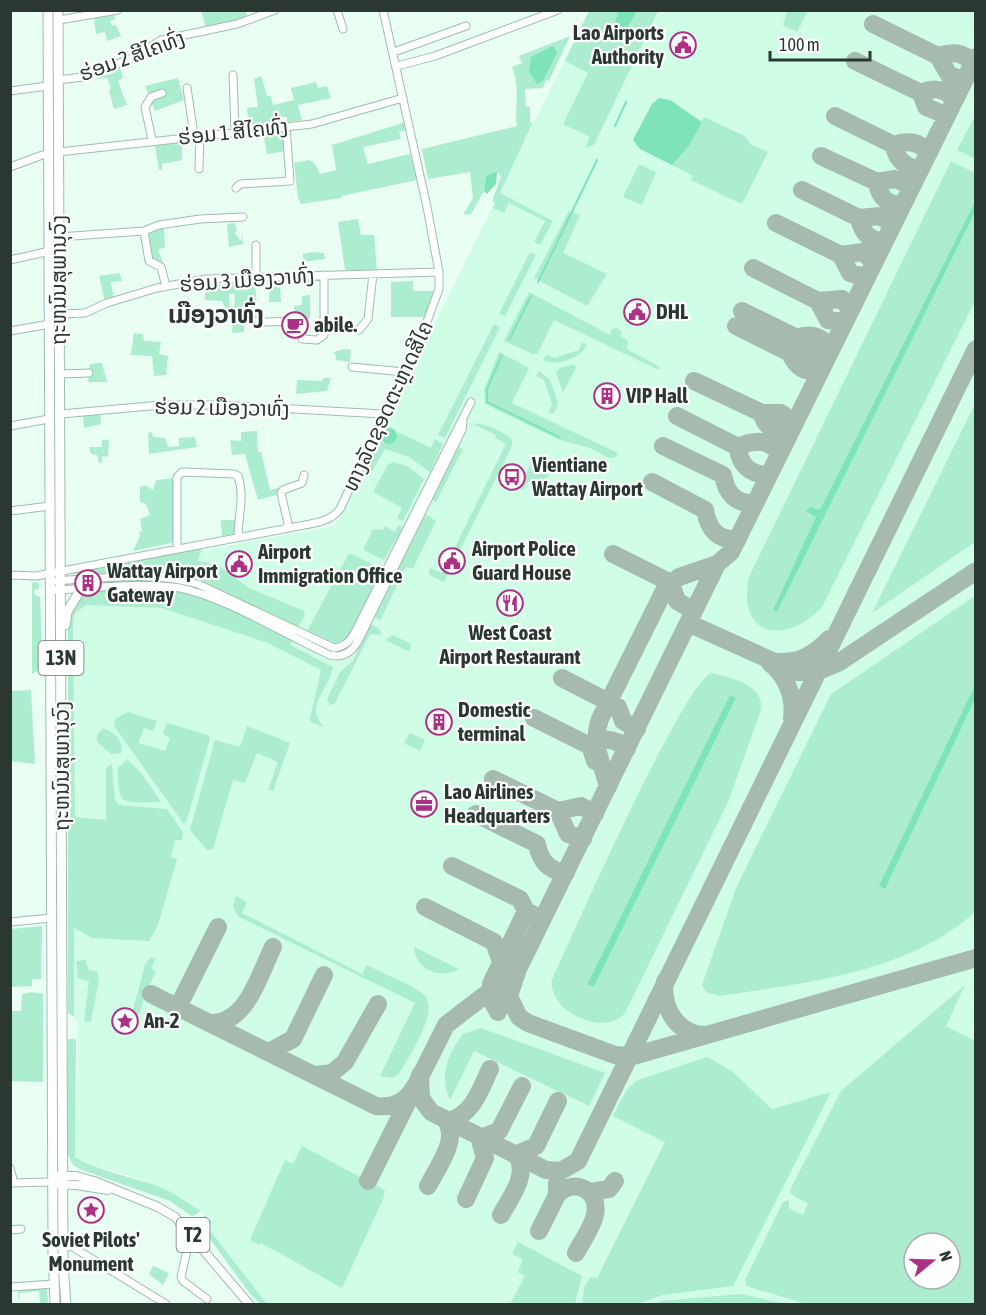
<svg xmlns="http://www.w3.org/2000/svg" width="986" height="1315" viewBox="0 0 986 1315" font-family="'Asap Condensed','Noto Sans Lao',sans-serif">
  <style>
    .built { fill: #cffde6; fill-rule: evenodd }
    .green { fill: #adedcf; fill-rule: evenodd }
    .water { fill: #7ee3b7 }
    .lines { fill: none; stroke-linecap: round; stroke-linejoin: round }
    .stream { stroke: #7ee3b7; stroke-width: 2 }
    .taxiway { stroke: #a6bab0; stroke-width: 18 }
    .minor-casing { stroke: #9bbeac; stroke-width: 9 }
    .major-casing { stroke: #9bbeac; stroke-width: 10 }
    .highway-casing { stroke: #9bbeac; stroke-width: 11 }
    .minor { stroke: #fff; stroke-width: 7 }
    .major { stroke: #fff; stroke-width: 8 }
    .highway { stroke: #fff; stroke-width: 9 }
    .labels { text-anchor: middle; stroke-width: 4.5; stroke-linejoin: round; paint-order: stroke }
    .shield { fill: #fff; stroke: #6a746f; stroke-width: 1.5 }
    .shield-label { font-size: 20px; font-weight: bold; fill: #2a3831 }
    .poi-label { font-size: 21px; font-weight: bold; fill: #2a3831; stroke: #fff; text-anchor: start }
    .street-label { font-size: 21px; fill: #2a3831; stroke: #fff }
    .quarter-label { font-size: 24px; font-weight: bold; fill: #2a3831; stroke: #fff }
  </style>
  <rect width="100%" height="100%" fill="#e9fff3"/>
  <path class="built" d="M 589,11 L 975,11 L 975,1304 L 267,1304 L 208,1228 L 212,1221 L 203,1213 L 162,1188 L 115,1171 L 98,1168 L 81,1162 L 75,1156 L 78,1022 L 74,1017 L 73,619 L 75,612 L 85,604 L 84,574 L 72,574 L 335,526 ZM 914,1243 L 950,1243 L 950,1279 L 914,1279 Z"/>
  <path class="green" d="M 201,11 L 246,11 L 247,18 L 206,28 Z
    M 589,11 L 658,11 L 594,145 L 585,148 L 590,137 L 563,124 L 588,73 L 565,61 Z
    M 787,11 L 808,11 L 797,32 L 783,25 Z
    M 114,15 L 115,19 L 110,21 L 112,26 L 116,25 L 121,36 L 107,41 L 105,32 L 96,34 L 94,18 Z
    M 570,36 L 549,81 L 546,80 L 543,88 L 525,89 L 526,107 L 530,107 L 530,123 L 533,122 L 500,193 L 553,221 L 540,245 L 534,242 L 545,221 L 509,203 L 504,213 L 493,208 L 495,203 L 492,201 L 501,177 L 499,173 L 486,176 L 484,191 L 471,214 L 463,215 L 473,198 L 470,172 L 428,179 L 422,149 L 517,126 C 514,106 521,90 512,67 L 522,63 L 519,56 Z
    M 119,64 L 123,78 L 118,81 L 127,105 L 114,109 L 109,91 L 111,87 L 107,78 L 97,79 L 95,72 Z
    M 261,76 L 267,96 L 271,96 L 273,105 L 294,100 L 291,88 L 316,82 L 318,88 L 327,86 L 331,98 L 298,105 L 302,120 L 287,122 L 287,117 L 280,117 L 280,125 L 249,128 L 247,108 L 258,107 L 254,79 Z
    M 178,78 L 184,100 L 155,111 L 150,100 L 164,94 L 162,90 L 148,93 L 145,86 Z
    M 975,116 L 975,159 L 957,150 Z
    M 704,117 L 745,136 L 750,144 L 768,152 L 742,204 L 691,180 L 693,176 L 672,165 L 689,146 Z
    M 406,122 L 407,130 L 399,132 L 401,139 L 363,147 L 368,164 L 410,154 L 417,180 L 341,196 L 341,198 L 301,204 L 298,198 L 294,163 L 310,160 L 315,164 L 320,174 L 336,170 L 332,145 Z
    M 284,130 L 286,151 L 267,154 L 263,133 Z
    M 182,142 L 182,160 L 162,164 L 162,170 L 159,170 L 155,145 Z
    M 951,161 L 975,173 L 975,301 L 822,607 C 786,646 736,637 749,577 Z
    M 639,164 L 656,172 L 642,205 L 623,197 Z
    M 569,211 L 580,215 L 563,253 L 607,274 L 587,306 L 534,278 Z
    M 358,219 L 361,235 L 374,235 L 377,271 L 345,270 L 338,222 Z
    M 235,223 L 237,231 L 234,232 L 241,241 L 242,233 L 243,244 L 229,247 L 227,224 Z
    M 164,226 L 165,247 L 158,250 L 164,265 L 151,259 L 147,233 Z
    M 313,252 L 324,253 L 325,259 L 303,262 L 303,254 Z
    M 530,252 L 536,255 L 505,316 L 499,314 Z
    M 120,273 L 122,281 L 111,282 L 114,299 L 105,302 L 99,276 Z
    M 413,281 L 413,291 L 434,291 L 425,317 L 391,317 L 391,282 Z
    M 255,283 L 258,318 L 244,320 L 244,332 L 232,333 L 235,294 L 229,294 L 230,309 L 226,309 L 222,301 L 205,300 L 205,285 Z
    M 270,283 L 280,283 L 281,302 L 269,302 Z
    M 529,292 L 610,335 L 612,329 L 617,328 L 622,332 L 620,336 L 628,341 L 627,349 L 660,367 L 659,370 L 554,320 L 538,353 L 532,354 L 504,341 Z
    M 310,295 L 310,319 L 296,318 L 294,306 L 302,305 L 302,296 Z
    M 494,324 L 500,327 L 445,438 L 438,435 Z
    M 134,333 L 143,334 L 144,341 L 161,342 L 159,354 L 168,356 L 166,375 L 154,376 L 152,356 L 131,355 Z
    M 582,342 L 587,345 C 580,359 556,367 543,360 L 547,355 L 554,358 L 579,350 Z
    M 344,349 L 351,350 L 350,362 L 336,360 L 336,355 L 334,354 L 334,352 Z
    M 499,352 L 529,368 L 512,403 L 618,453 L 616,457 L 609,458 L 590,448 L 560,440 L 485,404 L 484,390 Z
    M 102,363 L 107,382 L 88,382 L 90,364 Z
    M 574,364 L 576,368 L 563,392 L 556,373 L 559,368 Z
    M 539,371 L 550,380 L 558,403 L 554,413 L 549,413 L 552,404 L 544,380 L 536,376 Z
    M 323,378 L 331,378 L 327,391 L 296,394 L 297,380 L 323,381 Z
    M 975,404 L 975,542 L 872,613 Z
    M 100,411 L 101,424 L 84,428 L 83,415 Z
    M 473,424 C 484,422 505,432 512,440 L 512,446 L 444,582 L 431,576 L 428,571 L 431,568 L 442,573 L 506,444 L 495,438 L 496,435 Z
    M 384,425 L 388,427 L 382,436 L 382,442 L 394,442 L 398,432 L 431,448 L 435,439 L 443,444 L 430,472 L 409,457 L 385,449 L 370,475 L 362,471 Z
    M 257,431 L 258,452 L 261,452 L 270,490 L 279,488 L 280,494 L 258,500 L 245,454 L 232,455 L 229,432 L 230,440 L 241,441 L 241,432 Z
    M 152,432 L 153,437 L 165,438 L 168,447 L 179,446 L 179,438 L 195,437 L 197,447 L 149,454 L 148,433 Z
    M 102,440 L 109,440 L 108,457 L 102,456 L 102,463 L 99,463 L 97,455 L 91,454 L 89,447 L 102,447 Z
    M 459,447 L 463,449 L 436,502 L 432,500 Z
    M 532,461 L 551,470 L 543,486 L 529,481 L 523,490 L 519,488 Z
    M 394,462 L 407,466 L 424,479 L 403,521 L 397,518 L 402,508 L 373,492 L 388,464 Z
    M 174,478 L 173,496 L 176,542 L 133,551 L 140,536 L 139,532 L 142,531 L 140,519 L 150,515 L 146,504 L 140,502 L 140,487 L 145,485 L 153,490 L 156,480 Z
    M 426,514 L 436,521 L 413,568 L 406,567 L 380,621 L 375,617 L 376,613 Z
    M 221,520 L 239,520 L 238,533 L 222,536 Z
    M 398,525 L 403,527 L 384,560 L 363,550 L 373,529 L 383,530 L 385,526 L 395,532 Z
    M 202,548 L 198,561 L 217,564 L 249,588 L 304,611 L 305,614 L 290,645 L 333,667 C 330,688 303,707 324,727 L 311,722 L 310,719 L 321,670 L 268,643 L 162,608 L 86,605 L 76,612 L 73,619 L 75,817 L 106,820 L 106,768 L 112,764 L 115,800 L 119,805 L 167,809 L 183,832 L 182,840 L 175,840 L 171,857 L 177,859 L 158,925 L 149,941 L 92,938 L 74,928 L 74,1017 L 68,1013 L 68,624 C 76,602 85,597 84,574 L 72,574 L 71,571 Z
    M 351,554 L 383,569 L 348,638 L 335,643 L 307,631 L 348,555 Z
    M 35,582 L 39,583 L 39,589 L 34,590 L 35,595 L 40,597 L 42,650 L 39,670 L 32,674 L 32,583 Z
    M 975,596 L 975,912 C 908,973 805,983 719,996 L 706,992 L 702,985 L 736,888 L 831,694 Z
    M 370,624 L 380,629 L 381,635 L 370,634 L 335,703 L 330,706 L 327,699 L 340,672 L 353,661 Z
    M 393,635 L 411,644 L 410,652 L 385,640 Z
    M 712,673 C 731,678 765,685 761,710 L 728,802 L 625,1013 C 604,1038 548,1011 552,980 C 569,942 686,677 712,673 Z
    M 31,690 L 35,764 L 10,761 L 11,691 Z
    M 128,712 L 157,721 L 153,731 L 144,728 L 138,743 L 165,751 L 170,738 L 163,734 L 167,723 L 208,735 L 210,738 L 186,823 L 183,823 L 114,726 L 116,718 Z
    M 247,726 L 290,743 L 273,791 L 268,790 L 278,762 L 257,753 L 245,783 L 233,780 L 213,849 L 207,850 L 190,830 L 215,740 L 240,747 Z
    M 103,728 C 113,731 125,741 121,753 L 111,754 L 97,742 L 97,735 Z
    M 410,733 L 425,740 L 420,751 L 404,743 Z
    M 127,759 L 142,774 L 161,802 C 124,802 117,809 118,768 Z
    M 236,896 L 247,902 L 242,913 L 362,974 L 367,965 C 384,974 406,982 422,993 C 443,1008 408,1057 399,1074 L 392,1078 L 380,1076 L 415,1003 L 239,917 L 233,907 Z
    M 42,926 L 41,979 L 32,979 L 32,986 L 11,987 L 11,929 Z
    M 414,947 L 459,969 C 441,980 415,970 414,947 Z
    M 150,958 L 156,958 L 151,968 L 156,971 L 144,998 L 132,1035 L 115,1029 L 121,1007 L 133,1010 L 145,965 Z
    M 85,960 L 89,970 L 97,971 L 99,980 L 91,1021 L 87,1022 L 84,1021 L 89,981 L 78,978 L 76,961 Z
    M 965,985 L 946,1026 L 975,1041 L 975,1304 L 806,1304 L 746,1286 L 745,1280 L 783,1202 L 789,1200 L 789,1208 L 803,1215 L 808,1204 L 791,1194 L 790,1190 L 841,1091 ZM 914,1243 L 950,1243 L 950,1279 L 914,1279 Z
    M 32,992 L 43,994 L 43,1082 L 11,1081 L 11,1011 L 21,1011 L 22,994 Z
    M 481,1028 L 605,1073 L 589,1106 L 474,1051 L 450,1100 C 439,1075 447,1055 463,1034 Z
    M 68,1039 L 75,1039 L 76,1042 L 75,1157 C 88,1168 139,1179 160,1187 C 174,1193 187,1203 201,1211 L 193,1216 L 190,1215 L 170,1201 L 82,1170 L 73,1165 L 68,1155 Z
    M 707,1057 L 732,1071 L 772,1109 L 831,1092 L 733,1286 L 663,1295 L 637,1304 L 582,1304 L 584,1287 L 590,1277 L 597,1278 L 665,1142 L 613,1116 C 620,1103 625,1088 638,1080 Z
    M 302,1146 L 385,1190 L 384,1197 L 342,1288 L 261,1243 L 259,1245 L 250,1240 L 285,1160 L 293,1164 Z
    M 205,1215 L 212,1222 L 208,1228 L 267,1304 L 260,1304 L 251,1295 L 201,1227 L 201,1219 Z
    M 518,1242 L 582,1276 L 575,1304 L 510,1304 L 525,1276 L 518,1272 L 523,1259 L 512,1254 Z
    M 153,1266 L 169,1273 L 163,1285 L 149,1274 Z
    M 47,1287 L 48,1304 L 35,1304 L 40,1303 L 39,1291 L 19,1293 L 18,1304 L 18,1291 Z
    M 741,1294 L 786,1304 L 652,1304 L 661,1301 Z"/>
  <path class="water" d="M 619,11 L 637,11 L 627,28 L 619,29 L 614,25 Z
    M 553,46 L 557,53 L 543,81 L 537,84 L 529,72 L 531,57 Z
    M 659,98 L 670,100 L 702,122 L 689,146 L 672,165 L 640,149 L 633,140 L 652,104 Z
    M 497,172 L 496,184 L 487,194 L 484,191 L 486,176 Z
    M 975,202 L 975,212 L 777,612 L 773,610 L 816,517 L 806,511 L 810,507 L 820,510 Z
    M381 436a8 8 0 1 1 16 0a8 8 0 1 1-16 0Z
    M 975,685 L 975,699 L 885,889 L 879,886 Z
    M 730,695 L 736,698 L 594,986 L 587,985 Z"/>
  <g class="lines">
    <path class="stream" d="M 615,126 L 626,102
      M 538,282 L 597,160
      M 509,340 L 531,296
      M 502,355 L 487,389 L 487,402 L 559,437"/>
    <path class="taxiway" d="M 873,24 L 938,56 L 949,75 L 964,80
      M 938,56 C 952,52 963,51 972,63
      M 976,57 L 731,552 L 717,564 L 518,969 L 509,996 L 519,1017 L 528,1023 L 615,1055 L 633,1056 L 976,958
      M 855,61 L 921,93 L 926,107 L 946,115
      M 921,93 C 934,87 944,88 954,99
      M 835,116 L 894,145 C 896,160 906,168 920,169
      M 894,145 C 907,140 920,141 928,153
      M 821,156 L 877,182 C 879,197 887,205 902,205
      M 877,182 L 895,179 L 912,186
      M 802,190 L 859,218
      M 776,223 L 841,255 L 850,273 L 867,278
      M 884,241 C 869,241 862,232 859,218 L 881,216 L 892,225
      M 841,255 L 863,252 L 874,262
      M 753,268 L 818,301 L 828,320 L 844,322
      M 818,301 L 842,299 L 851,310
      M 742,311 L 797,338 L 804,349 L 814,355 L 828,356
      M 736,326 L 790,353 C 796,368 805,372 820,372
      M 797,338 C 812,332 822,337 831,349
      M 694,381 L 762,413 C 764,427 776,433 790,433
      M 762,413 L 781,413 L 795,423
      M 677,416 L 738,447 C 739,465 751,475 769,475
      M 663,446 L 723,475 C 726,493 736,505 755,503
      M 738,447 C 753,440 769,438 779,454
      M 652,482 L 705,510 C 708,529 718,541 738,539
      M 613,554 L 671,583 L 677,601 L 694,611
      M 688,623 L 797,672 L 816,672 L 838,663 L 976,571
      M 777,662 C 799,663 814,655 829,639
      M 770,663 C 786,675 795,697 792,718
      M 562,678 L 618,707 L 623,721 L 637,729
      M 534,718 L 590,746 L 595,761
      M 590,746 C 603,737 615,738 627,749
      M 493,779 L 558,811 L 568,834 L 583,839
      M 608,787 C 602,763 591,744 600,719 L 665,589 L 679,577 L 717,564
      M 558,811 L 581,806 L 595,814
      M 476,814 L 537,844 C 540,861 549,871 566,873
      M 452,866 L 520,899 L 526,911 L 536,916
      M 425,907 L 494,942 L 501,962 L 518,969
      M 665,981 C 661,1007 677,1035 706,1035
      M 151,994 L 376,1106 C 394,1108 406,1102 415,1086
      M 178,1007 L 218,927
      M 498,1012 L 490,997 L 491,984 L 526,911
      M 209,1023 C 247,1025 259,975 273,947
      M 269,1052 L 293,1039 L 324,975
      M 316,1075 L 332,1073 L 345,1062 L 378,1004
      M 420,1075 L 421,1098 L 431,1112 L 546,1170 L 561,1171 L 578,1161 L 976,349
      M 448,1121 C 473,1115 480,1090 490,1069
      M 481,1138 L 499,1131 L 522,1086
      M 515,1155 L 536,1146 L 558,1101
      M 368,1181 L 446,1025 L 515,972
      M 428,1186 C 438,1166 460,1139 445,1119
      M 590,1192 L 609,1189 L 615,1181
      M 557,1195 C 574,1177 600,1190 595,1215 C 592,1228 582,1241 576,1253
      M 466,1199 L 485,1158 L 479,1137
      M 501,1215 C 510,1198 529,1175 517,1156
      M 539,1231 L 557,1195 L 557,1183"/>
    <g class="minor-casing">
      <path id="minor" d="M 337,10 L 343,29
        M 59,20 L 118,10
        M 394,52 L 466,26
        M 397,66 L 435,56 L 558,10
        M 233,75 L 235,131
        M 58,80 L 82,77 L 130,59 L 161,40 L 237,24 L 275,10
        M 187,88 L 194,135
        M 10,91 L 48,86
        M 152,140 L 145,107 L 151,97 L 162,93
        M 59,152 L 312,124 L 403,98
        M 10,167 L 48,153
        M 199,169 L 200,135
        M 236,188 L 240,184 L 290,181 L 286,126
        M 144,231 L 149,261 L 161,267 L 166,286
        M 59,237 L 144,231 L 159,225 L 200,219 L 243,217
        M 10,260 L 50,251
        M 256,278 L 256,245
        M 60,314 L 85,313 L 107,303 L 157,288 L 206,279 L 439,272
        M 265,322 L 299,321 L 303,339
        M 359,330 L 368,319 L 373,274
        M 10,331 L 50,324
        M 302,339 L 317,340 L 324,335 L 324,275
        M 352,367 L 404,372
        M 60,374 L 89,373
        M 61,414 L 161,405 L 222,405 L 383,414
        M 10,426 L 49,419
        M 10,511 L 50,506
        M 289,528 L 281,493 L 283,490 L 302,483 L 304,475
        M 177,548 L 177,477 L 182,472 L 234,474 L 238,476 C 245,497 238,516 238,537
        M 10,575 L 36,576 L 289,528 C 306,524 329,524 340,509 L 425,327 L 439,289 L 439,272 L 427,207 L 383,10
        M 56,581 C 103,578 153,571 198,584 L 334,648 C 351,646 355,632 362,618 L 471,402
        M 56,590 C 92,588 146,582 180,588 C 225,597 286,635 330,655 C 353,661 360,637 368,621 L 462,430 L 463,421
        M 10,922 L 52,918
        M 10,1168 L 14,1183
        M 10,1183 L 52,1182
        M 10,1230 L 21,1229
        M 191,1233 L 181,1277 L 183,1281 L 207,1299
        M 63,1247 L 71,1246 L 166,1304
        M 10,1287 L 54,1284"/>
    </g>
    <g class="major-casing">
      <path id="major" d="M 56,1176 L 76,1176 L 94,1181 L 158,1207 L 175,1217 L 249,1304
        M 52,1184 L 76,1185 L 108,1190"/>
    </g>
    <g class="highway-casing">
      <path id="highway" d="M 48,10 L 53,1252 L 55,1304
        M 58,10 L 63,1264 L 66,1304
        M 65,625 L 67,612 L 81,589"/>
    </g>
    <use href="#minor" class="minor"/>
    <use href="#major" class="major"/>
    <use href="#highway" class="highway"/>
  </g>
  <defs>
    <g id="civic-ring" transform="scale(1.35)"><circle r="9.5" fill="#fff" stroke="#ac3184" stroke-width="1.5"/><path d="M-.6-6.5H3V-4.5H.6V-3L4-1V1h2V6H-6V1h2V-1L-.6-3ZM-1.2 2.5V6h2.4V2.5Z" fill="#ac3184"/></g>
    <g id="cafe-ring" transform="scale(1.35)"><circle r="9.5" fill="#fff" stroke="#ac3184" stroke-width="1.5"/><path d="M-5.5-4.5H6V0H3Q3 3.5 0 3.5H-2.5Q-5.5 3.5-5.5 0ZM3-3.2v2h1.7v-2ZM-6 4.5H4V6H-6Z" fill="#ac3184"/></g>
    <g id="building-ring" transform="scale(1.35)"><circle r="9.5" fill="#fff" stroke="#ac3184" stroke-width="1.5"/><path d="M-4-6H4V6H1V3H-1V6H-4ZM-2.5-4.3h1.7v1.8h-1.7ZM.8-4.3h1.7v1.8H.8ZM-2.5-1h1.7V.8h-1.7ZM.8-1h1.7V.8H.8Z" fill="#ac3184"/></g>
    <g id="bus-ring" transform="scale(1.35)"><circle r="9.5" fill="#fff" stroke="#ac3184" stroke-width="1.5"/><path d="M-5-6H5V4H4V6H2V4H-2V6H-4V4H-5ZM-3.5-4V0h7V-4ZM-3.5 1.2v1.5H-2V1.2ZM2 1.2v1.5H3.5V1.2Z" fill="#ac3184"/></g>
    <g id="restaurant-ring" transform="scale(1.35)"><circle r="9.5" fill="#fff" stroke="#ac3184" stroke-width="1.5"/><path d="M-5-6h1v4h1v-4h1v4h1v-4h1v5L-1.5 .5V6h-2V.5L-5-1ZM5-6V6H3V1.5H1.5Q1.5-4 5-6Z" fill="#ac3184"/></g>
    <g id="office-ring" transform="scale(1.35)"><circle r="9.5" fill="#fff" stroke="#ac3184" stroke-width="1.5"/><path d="M-6-3h4V-5.5h4V-3h4V5H-6ZM-1-4.5V-3h2v-1.5ZM-6 0V1H6V0Z" fill="#ac3184"/></g>
    <g id="sight-ring" transform="scale(1.35)"><circle r="9.5" fill="#fff" stroke="#ac3184" stroke-width="1.5"/><path d="M0-6L1.8-2.2L6-1.7L2.9 1.2L3.7 5.4L0 3.3L-3.7 5.4L-2.9 1.2L-6-1.7L-1.8-2.2Z" fill="#ac3184"/></g>
  </defs>
  <g fill-rule="evenodd">
    <use href="#civic-ring" x="683" y="45"/>
    <use href="#civic-ring" x="637" y="312"/>
    <use href="#cafe-ring" x="295" y="325"/>
    <use href="#building-ring" x="607" y="396"/>
    <use href="#bus-ring" x="512" y="477"/>
    <use href="#civic-ring" x="452" y="561"/>
    <use href="#civic-ring" x="239" y="564"/>
    <use href="#building-ring" x="88" y="583"/>
    <use href="#restaurant-ring" x="510" y="603"/>
    <use href="#building-ring" x="439" y="722"/>
    <use href="#office-ring" x="424" y="804"/>
    <use href="#sight-ring" x="125" y="1021"/>
    <use href="#sight-ring" x="91" y="1210"/>
  </g>
  <g class="labels">
    <g class="shield">
      <rect x="38.5" y="641" width="45" height="34" rx="4.5"/>
      <rect x="176.5" y="1218" width="33" height="34" rx="4.5"/>
    </g>
    <g class="shield-label">
      <text x="61" y="665">13N</text>
      <text x="193" y="1242">T2</text>
    </g>
    <g class="poi-label">
      <text x="664" y="40" text-anchor="end">Lao Airports<tspan x="664" dy="24">Authority</tspan></text>
      <text x="656" y="319">DHL</text>
      <text x="314" y="332">abile.</text>
      <text x="626" y="403">VIP Hall</text>
      <text x="532" y="472">Vientiane<tspan x="532" dy="24">Wattay Airport</tspan></text>
      <text x="472" y="556">Airport Police<tspan x="472" dy="24">Guard House</tspan></text>
      <text x="258" y="559">Airport<tspan x="258" dy="24">Immigration Office</tspan></text>
      <text x="107" y="578">Wattay Airport<tspan x="107" dy="24">Gateway</tspan></text>
      <text x="510" y="640" text-anchor="middle">West Coast<tspan x="510" dy="24">Airport Restaurant</tspan></text>
      <text x="458" y="717">Domestic<tspan x="458" dy="24">terminal</tspan></text>
      <text x="444" y="799">Lao Airlines<tspan x="444" dy="24">Headquarters</tspan></text>
      <text x="144" y="1028">An-2</text>
      <text x="91" y="1247" text-anchor="middle">Soviet Pilots'<tspan x="91" dy="24">Monument</tspan></text>
    </g>
    <g class="street-label">
      <text transform="translate(132 56) rotate(-20)" y="7">ຮ່ອມ 2 ສີໄຄທົ່ງ</text>
      <text transform="translate(233 132) rotate(-6)" y="7">ຮ່ອມ 1 ສີໄຄທົ່ງ</text>
      <text transform="translate(59 280) rotate(-90)" y="7">ຖະຫນົນສຸພານຸວົງ</text>
      <text transform="translate(247 280) rotate(-4)" y="7">ຮ່ອມ 3 ເມືອງວາທົ່ງ</text>
      <text transform="translate(388 406) rotate(-65)" y="7">ທາງລັດຊອດຕະຫຼາດສີໄຄ</text>
      <text transform="translate(222 408) rotate(1)" y="7">ຮ່ອມ 2 ເມືອງວາທົ່ງ</text>
      <text transform="translate(62 766) rotate(-90)" y="7">ຖະຫນົນສຸພານຸວົງ</text>
    </g>
    <g class="quarter-label">
      <text x="216" y="323">ເມືອງວາທົ່ງ</text>
    </g>
  </g>
  <rect width="986" height="1315" fill="none" stroke="#2a3831" stroke-width="24"/>
  <g transform="translate(932 1261) rotate(71)"><circle r="28" fill="#ffffff" stroke="#aaafad" stroke-width="1.5"/>
  <path d="M0-4.5L10 22L0 15L-10 22Z" fill="#ac3184"/>
  <text y="-9" font-size="16" font-weight="bold" text-anchor="middle" fill="#2a3831">N</text>
  </g>
  <path d="M770 51v9h100v-9" fill="none" stroke="#2a3831" stroke-width="3"/>
  <text x="779" y="51" font-size="18" fill="#2a3831" stroke="#ffffff" stroke-width="4.5" paint-order="stroke">100 m</text>
</svg>
